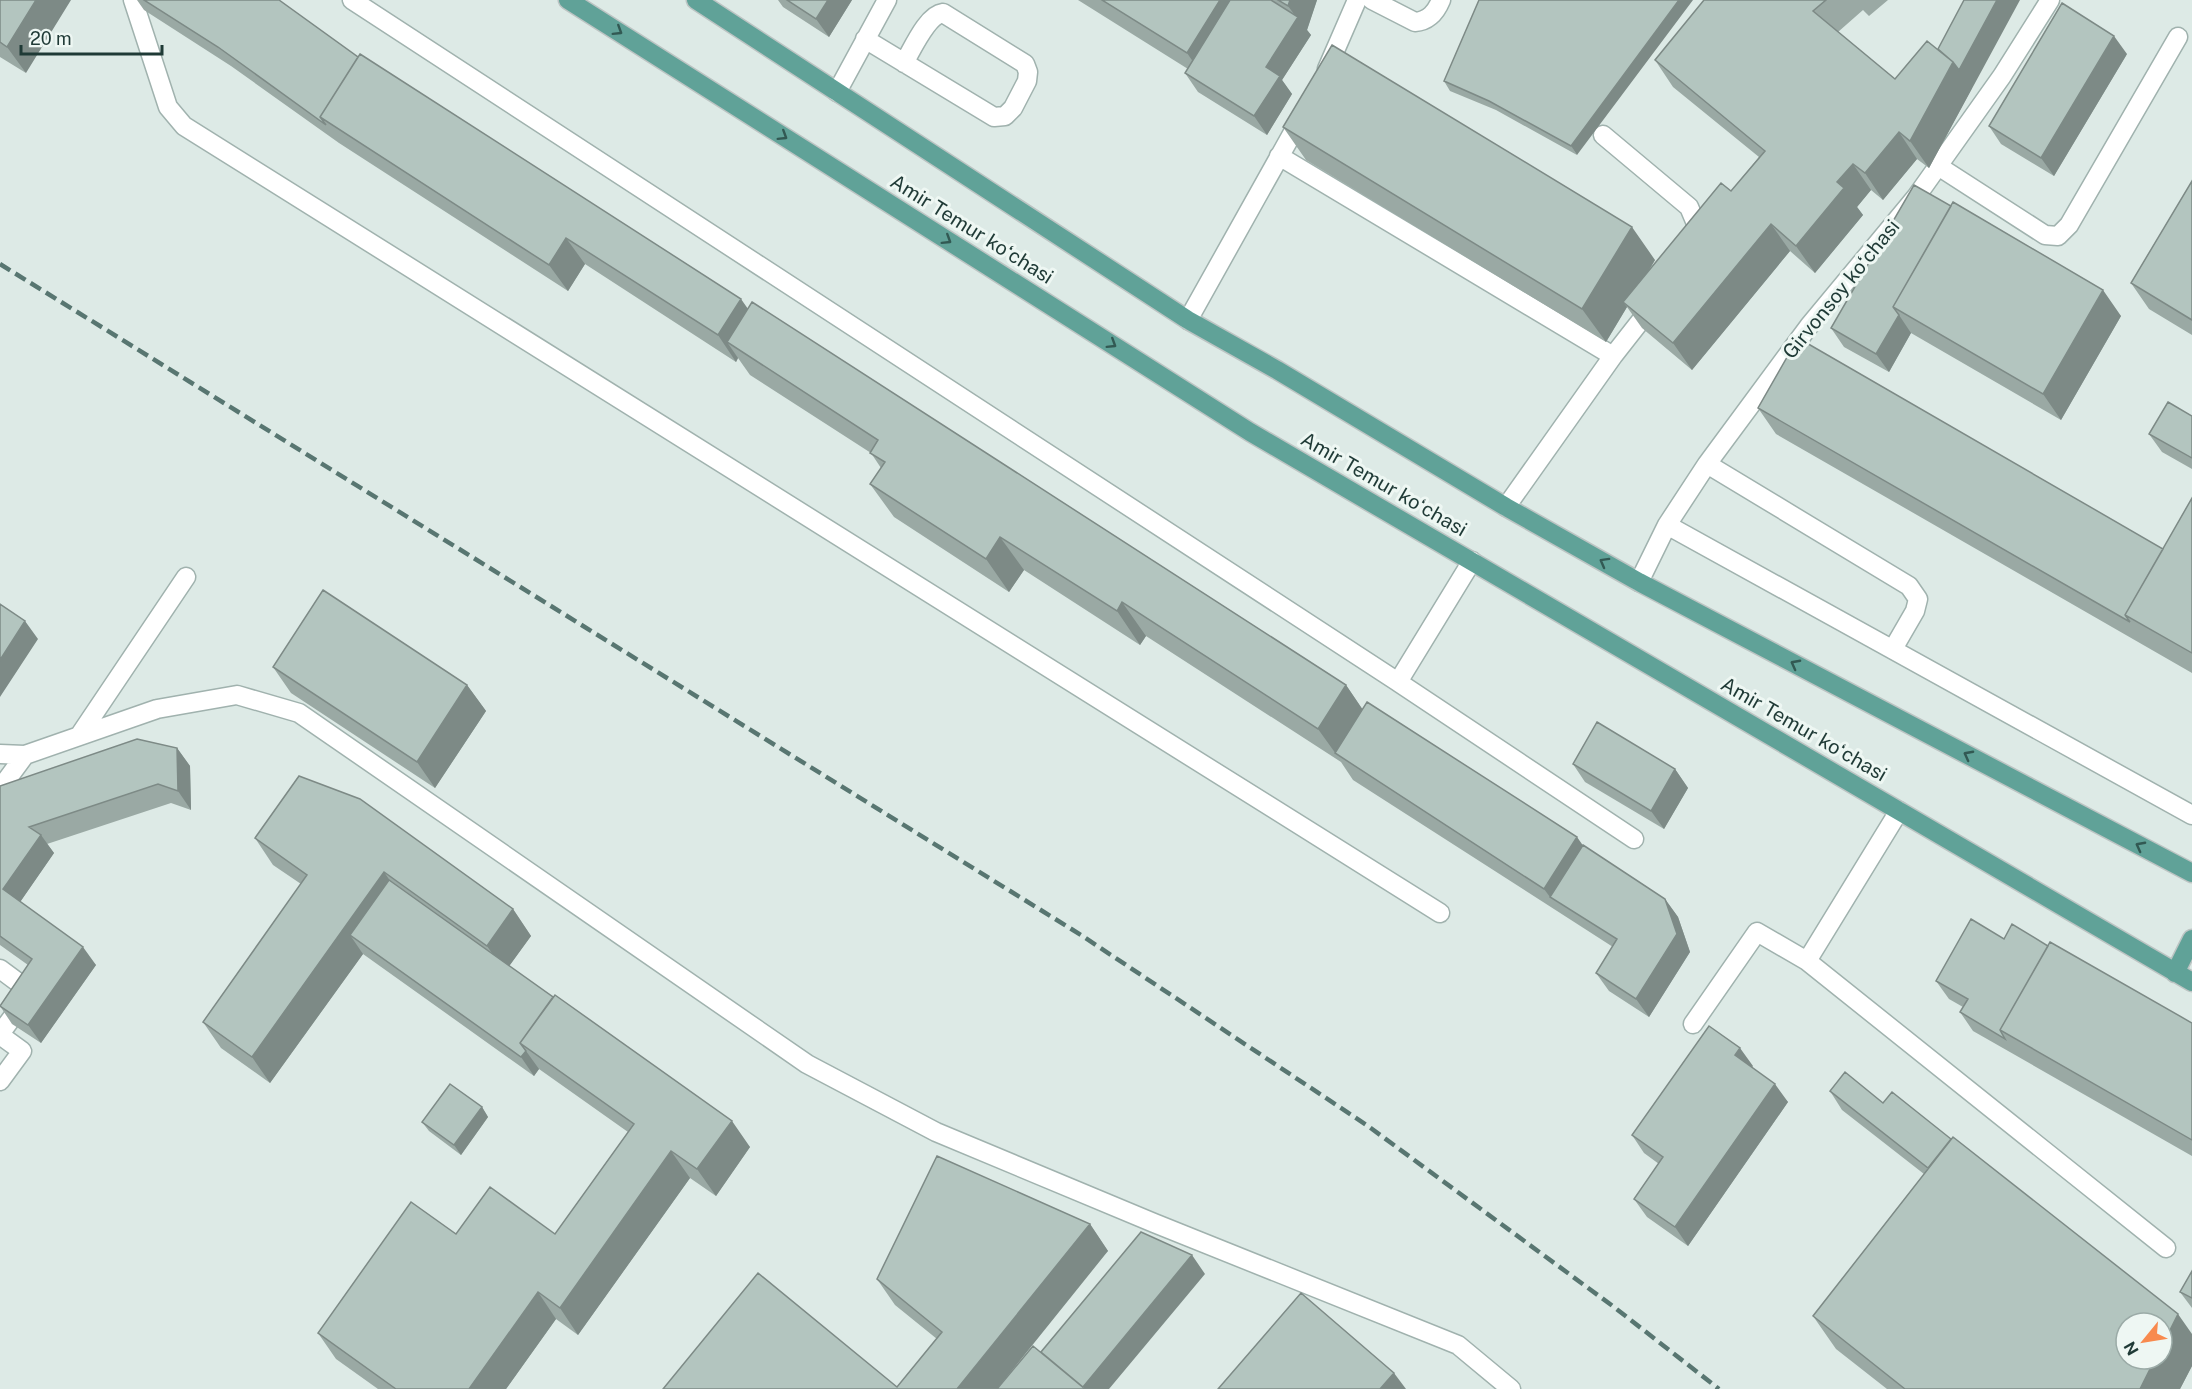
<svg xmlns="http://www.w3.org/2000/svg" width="2192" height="1389" viewBox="0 0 2192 1389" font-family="'Public Sans',sans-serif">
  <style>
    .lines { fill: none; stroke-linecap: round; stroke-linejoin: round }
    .minor-casing { stroke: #a0b2ae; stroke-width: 21 }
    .major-casing { stroke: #bcc4c3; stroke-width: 21 }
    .minor { stroke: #fff; stroke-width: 18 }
    .major { stroke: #60a298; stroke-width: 18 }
    .rail { stroke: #587671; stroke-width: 4.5; stroke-dasharray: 12 6; stroke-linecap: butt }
    .wall { fill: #9aa9a4 }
    .shaded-wall { fill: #7d8a86 }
    .building { fill: #b3c5bf; stroke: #7d8a86; stroke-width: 1.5 }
    .oneway { stroke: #325953 }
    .labels { text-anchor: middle; stroke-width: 6; stroke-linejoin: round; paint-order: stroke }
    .street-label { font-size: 20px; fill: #1f3a36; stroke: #eef7f3 }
  </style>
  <rect width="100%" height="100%" fill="#ddeae6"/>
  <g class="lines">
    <g class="minor-casing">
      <path id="minor" d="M 133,0 L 168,107 L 184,126 L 1440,913
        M 352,0 L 1398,682 L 1472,561
        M 1372,0 L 1415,22 C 1429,21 1436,12 1441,0
        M 865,39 L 994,117 L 1005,116 L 1013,108 L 1027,81 L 1028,72 L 1025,64 L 943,13 C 927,15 913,48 904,63
        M 1327,69 L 1357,0
        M 837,92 L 887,0
        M 1603,135 L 1689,207 L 1700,233 L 1699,238
        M 1279,156 L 1613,356
        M 1938,166 L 2045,235 L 2058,236 L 2069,225 L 2178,37
        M 1188,320 L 1301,118
        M 1707,464 L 1909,586 L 1918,599 L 1915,611 L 1893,649
        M 1506,507 L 1613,356 L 1653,305
        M 1667,525 L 2192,815
        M 1639,582 L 1667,525 L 1707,464 L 1809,326 L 1916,197 L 2002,76 L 2050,0
        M 1398,682 L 1634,839
        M 79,736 L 186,577
        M 0,754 L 25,755 L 157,709 L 237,695 L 299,713 L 807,1064 L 936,1132 L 1154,1223 L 1458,1345 L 1511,1389
        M 0,789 L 25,755
        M 1807,961 L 2166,1248
        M 0,969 L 31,992 L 0,1034
        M 1693,1024 L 1757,932 L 1807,961 L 1899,811
        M 0,1035 L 22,1051 L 0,1081"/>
    </g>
    <g class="major-casing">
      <path id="major" d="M 568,0 L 1250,432 L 2192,982
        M 696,0 L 1188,320 L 1277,370 L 1506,507 L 1639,582 L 2192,873
        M 2175,973 L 2192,939"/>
    </g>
    <use href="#minor" class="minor"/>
    <use href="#major" class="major"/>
    <path class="rail" d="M 0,264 L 1081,935 L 1368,1126 L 1614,1307 L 1719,1389"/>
  </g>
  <path class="wall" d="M 0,0 L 26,73 L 0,57 Z
    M 137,0 L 279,0 L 358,57 L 748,309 L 1346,685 L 1363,710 L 1583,845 L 1665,899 L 1678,917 L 1690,952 L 1649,1017 L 1609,991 L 1596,973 L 1613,947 L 1353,780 L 1341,762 L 1146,636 L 1140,645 L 1024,570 L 1009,592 L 894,517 L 870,484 L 881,468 L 871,453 L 750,375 L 738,358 L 736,362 L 585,264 L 568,291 L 339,143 L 231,66 L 144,10 Z
    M 778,0 L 852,0 L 829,37 L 783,7 Z
    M 1078,0 L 1317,0 L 1307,30 L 1311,35 L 1282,80 L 1292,94 L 1267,135 L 1198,92 L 1185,73 L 1188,69 Z
    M 1479,0 L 1577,155 L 1496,110 L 1450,91 L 1444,81 Z
    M 1704,0 L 1888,0 L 1869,16 L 1863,10 L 1838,32 L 1895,79 L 1972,88 L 1929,168 L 1917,159 L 1883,200 L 1871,190 L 1857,207 L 1863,215 L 1815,273 L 1790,251 L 1692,370 L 1642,328 L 1627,307 L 1606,342 L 1306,160 L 1283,127 L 1655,260 L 1648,272 L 1731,191 L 1759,157 L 1673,87 L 1655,60 Z
    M 2127,54 L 2054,176 L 2001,144 L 1989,126 Z
    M 2192,181 L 2192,335 L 2149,309 L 2131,283 Z
    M 1914,185 L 2121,316 L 2061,420 L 1911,333 L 1889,372 L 1844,347 L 1831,328 Z
    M 1758,408 L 2163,549 L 2192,498 L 2192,673 L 1776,434 Z
    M 2192,416 L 2192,469 L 2162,452 L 2149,434 Z
    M 273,667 L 467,685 L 486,711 L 435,788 L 291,693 Z
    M 177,748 L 190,766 L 191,810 L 171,803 L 47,844 L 54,853 L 20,902 L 96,965 L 41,1043 L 12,1024 L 0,1006 L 28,965 L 0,945 L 0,786 Z
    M 1573,764 L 1675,769 L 1688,788 L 1664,829 L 1585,782 Z
    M 299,776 L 513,909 L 531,936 L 509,966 L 750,1147 L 716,1196 L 690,1178 L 578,1335 L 556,1319 L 506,1389 L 378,1389 L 336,1359 L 318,1333 L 456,1234 L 555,1234 L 628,1132 L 539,1069 L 534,1076 L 363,954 L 270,1083 L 221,1048 L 203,1022 L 301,884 L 273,865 L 255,838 Z
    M 2004,939 L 2048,946 L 2192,1023 L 2192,1156 L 1973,1031 L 1960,1012 L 1963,1007 L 1949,999 L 1936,981 Z
    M 1753,1066 L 1752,1067 L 1788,1102 L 1688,1246 L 1647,1217 L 1634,1199 L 1659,1164 L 1644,1153 L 1632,1135 Z
    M 1830,1091 L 2192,1366 L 2180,1389 L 1887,1389 L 1836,1349 L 1813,1316 L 1924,1174 L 1842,1110 Z
    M 482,1107 L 488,1117 L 461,1155 L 429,1131 L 422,1122 Z
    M 1090,1224 L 1108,1251 L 897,1387 L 937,1339 L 895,1305 L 877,1279 Z
    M 2192,1271 L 2192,1308 L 2180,1292 Z"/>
  <path class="shaded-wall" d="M 36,0 L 71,0 L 26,73 L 7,47 Z
    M 828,0 L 852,0 L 829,37 L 816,19 Z
    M 1220,0 L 1254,0 L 1205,79 L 1187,53 Z
    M 1290,0 L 1317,0 L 1307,30 L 1311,35 L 1282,80 L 1292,94 L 1267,135 L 1254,116 L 1266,67 L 1297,18 L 1288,6 Z
    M 1679,0 L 1693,0 L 1577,155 L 1571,146 Z
    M 1997,0 L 2020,0 L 1929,168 L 1910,141 L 1953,62 Z
    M 2114,36 L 2127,54 L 2054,176 L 2041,158 Z
    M 1899,132 L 1917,159 L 1883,200 L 1865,173 Z
    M 1853,164 L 1871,190 L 1857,207 L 1863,215 L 1815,273 L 1796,246 L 1837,182 Z
    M 1771,224 L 1790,251 L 1692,370 L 1673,343 Z
    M 1632,227 L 1655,260 L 1628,305 L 1623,302 L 1627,307 L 1606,342 L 1582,309 Z
    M 566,238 L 585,264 L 568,291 L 549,265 Z
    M 2103,290 L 2121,316 L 2061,420 L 2043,394 Z
    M 741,299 L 760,326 L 727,342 L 738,358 L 736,362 L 718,335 Z
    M 1899,315 L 1911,333 L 1889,372 L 1876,354 Z
    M 1000,537 L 1024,570 L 1009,592 L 986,559 Z
    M 1122,602 L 1146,636 L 1140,645 L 1117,611 Z
    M 25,621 L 38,639 L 0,697 L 0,660 Z
    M 467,685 L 486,711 L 435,788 L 417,762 Z
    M 1346,685 L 1369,719 L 1336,754 L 1318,729 Z
    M 177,748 L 190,766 L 191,810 L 178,791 Z
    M 1675,769 L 1688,788 L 1664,829 L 1651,811 Z
    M 41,835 L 54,853 L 16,908 L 3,889 Z
    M 1577,837 L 1596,864 L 1550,897 L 1544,889 Z
    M 384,872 L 402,898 L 350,935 L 363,954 L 270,1083 L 252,1057 Z
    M 1665,899 L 1678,917 L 1690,952 L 1649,1017 L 1636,999 Z
    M 513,909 L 531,936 L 505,972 L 487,946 Z
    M 83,947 L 96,965 L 41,1043 L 28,1025 Z
    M 1740,1048 L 1753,1066 L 1747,1073 L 1735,1055 Z
    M 526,1051 L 539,1069 L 534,1076 L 521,1057 Z
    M 1775,1084 L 1788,1102 L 1688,1246 L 1675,1227 Z
    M 482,1107 L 488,1117 L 461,1155 L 454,1145 Z
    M 732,1121 L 750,1147 L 716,1196 L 697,1169 Z
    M 671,1151 L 690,1178 L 578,1335 L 560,1308 Z
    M 1090,1224 L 1108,1251 L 997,1389 L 957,1389 Z
    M 1192,1255 L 1205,1274 L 1109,1389 L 1081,1389 Z
    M 538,1292 L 556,1319 L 506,1389 L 469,1389 Z
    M 2178,1314 L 2192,1334 L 2192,1366 L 2180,1389 L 2140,1389 L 2155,1359 L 2162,1359 L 2162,1346 Z
    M 1394,1373 L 1406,1389 L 1380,1389 Z"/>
  <path class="building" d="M 0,0 L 36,0 L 7,47 L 0,42 Z
    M 144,0 L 279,0 L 358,57 L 320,117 L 326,125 L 218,47 Z
    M 787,0 L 828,0 L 816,19 Z
    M 1102,0 L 1220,0 L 1187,53 Z
    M 1230,0 L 1271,0 L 1298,17 L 1266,67 L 1280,76 L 1254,116 L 1185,73 Z
    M 1278,0 L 1290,0 L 1288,6 Z
    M 1479,0 L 1679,0 L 1571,146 L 1489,101 L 1444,81 Z
    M 1704,0 L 1826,0 L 1813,11 L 1895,79 L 1927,41 L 1953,62 L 1910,141 L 1899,132 L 1865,173 L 1853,164 L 1837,182 L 1844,188 L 1796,246 L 1771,224 L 1673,343 L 1623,302 L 1721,183 L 1731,191 L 1765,151 L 1655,60 Z
    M 1964,0 L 1997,0 L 1959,70 L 1953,62 L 1938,49 Z
    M 2062,3 L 2114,36 L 2041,158 L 1989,126 Z
    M 1332,45 L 1632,227 L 1582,309 L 1283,127 Z
    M 360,54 L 741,299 L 718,335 L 566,238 L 549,265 L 320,117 Z
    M 2192,181 L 2192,320 L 2131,283 Z
    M 1914,185 L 1951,206 L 1893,307 L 1899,315 L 1876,354 L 1831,328 Z
    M 1953,202 L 2103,290 L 2043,394 L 1893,307 Z
    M 752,302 L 1346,685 L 1318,729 L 1122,602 L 1117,611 L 1000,537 L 986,559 L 870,484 L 885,462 L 870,453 L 878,440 L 727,342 Z
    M 1798,338 L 2163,549 L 2125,615 L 2130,622 L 1758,408 Z
    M 2168,402 L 2192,416 L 2192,458 L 2149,434 Z
    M 2192,498 L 2192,653 L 2125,615 Z
    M 323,590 L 467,685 L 417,762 L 273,667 Z
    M 0,604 L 25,621 L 0,660 Z
    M 1367,702 L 1577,837 L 1544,889 L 1335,753 Z
    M 1597,722 L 1675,769 L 1651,811 L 1573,764 Z
    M 137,739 L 177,748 L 178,791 L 158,784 L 29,827 L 41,835 L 3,889 L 83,947 L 28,1025 L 0,1006 L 32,959 L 0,936 L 0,786 Z
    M 299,776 L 360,799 L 513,909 L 487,946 L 384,872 L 252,1057 L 203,1022 L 307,875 L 255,838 Z
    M 1583,845 L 1665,899 L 1677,934 L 1636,999 L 1596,973 L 1617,939 L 1550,897 Z
    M 389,880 L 553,997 L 520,1043 L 526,1051 L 521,1057 L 350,935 Z
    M 1971,919 L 2004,939 L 2012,924 L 2048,946 L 2000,1030 L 2005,1039 L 1960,1012 L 1968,999 L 1936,981 Z
    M 2050,942 L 2192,1023 L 2192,1140 L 2000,1030 Z
    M 555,995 L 732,1121 L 697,1169 L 671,1151 L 560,1308 L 538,1292 L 469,1389 L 396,1389 L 318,1333 L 411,1202 L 456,1234 L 490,1187 L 555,1234 L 634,1124 L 520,1043 Z
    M 1709,1026 L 1740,1048 L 1735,1055 L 1775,1084 L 1675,1227 L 1634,1199 L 1663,1157 L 1632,1135 Z
    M 1845,1072 L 1883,1103 L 1892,1092 L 1951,1139 L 1928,1168 L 1830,1091 Z
    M 450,1084 L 482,1107 L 454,1145 L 422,1122 Z
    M 1953,1137 L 2178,1314 L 2162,1346 L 2162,1323 L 2126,1323 L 2126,1359 L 2155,1359 L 2140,1389 L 1905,1389 L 1813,1316 Z
    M 937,1156 L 1090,1224 L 957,1389 L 663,1389 L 758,1273 L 897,1387 L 942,1332 L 877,1279 Z
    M 1141,1232 L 1192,1255 L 1083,1387 L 1041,1352 Z
    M 2192,1271 L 2192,1298 L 2180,1292 Z
    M 1301,1293 L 1394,1373 L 1380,1389 L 1218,1389 Z
    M 1033,1346 L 1085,1389 L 997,1389 Z"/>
  <defs><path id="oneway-chevron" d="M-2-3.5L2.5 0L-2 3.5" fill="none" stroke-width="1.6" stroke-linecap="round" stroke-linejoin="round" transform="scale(1.5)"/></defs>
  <g class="oneway">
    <use href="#oneway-chevron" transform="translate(618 31) rotate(32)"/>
    <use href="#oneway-chevron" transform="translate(783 136) rotate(32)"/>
    <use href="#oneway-chevron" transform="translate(947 240) rotate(32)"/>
    <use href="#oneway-chevron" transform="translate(1112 344) rotate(32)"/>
    <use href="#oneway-chevron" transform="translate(1604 562) rotate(-151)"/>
    <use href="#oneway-chevron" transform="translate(1795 664) rotate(-152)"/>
    <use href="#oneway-chevron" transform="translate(1968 755) rotate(-152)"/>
    <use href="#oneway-chevron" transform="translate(2140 846) rotate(-152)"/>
  </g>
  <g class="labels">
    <g class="street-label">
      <text transform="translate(972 229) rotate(32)" y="7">Amir Temur koʻchasi</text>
      <text transform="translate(1841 289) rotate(-51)" y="7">Girvonsoy koʻchasi</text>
      <text transform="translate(1384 484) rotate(30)" y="7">Amir Temur koʻchasi</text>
      <text transform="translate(1804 729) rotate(30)" y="7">Amir Temur koʻchasi</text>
    </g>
  </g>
  <g transform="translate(2144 1341) rotate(240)"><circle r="28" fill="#eef7f3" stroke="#9baba7" stroke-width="1.5"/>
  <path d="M0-4.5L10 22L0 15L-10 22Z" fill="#f88a4e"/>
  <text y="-9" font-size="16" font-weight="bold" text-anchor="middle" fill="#1f3a36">N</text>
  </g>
  <path d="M21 45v9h141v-9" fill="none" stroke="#1f3a36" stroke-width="3"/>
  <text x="30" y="45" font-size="18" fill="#1f3a36" stroke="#eef7f3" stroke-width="4.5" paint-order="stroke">20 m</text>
</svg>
